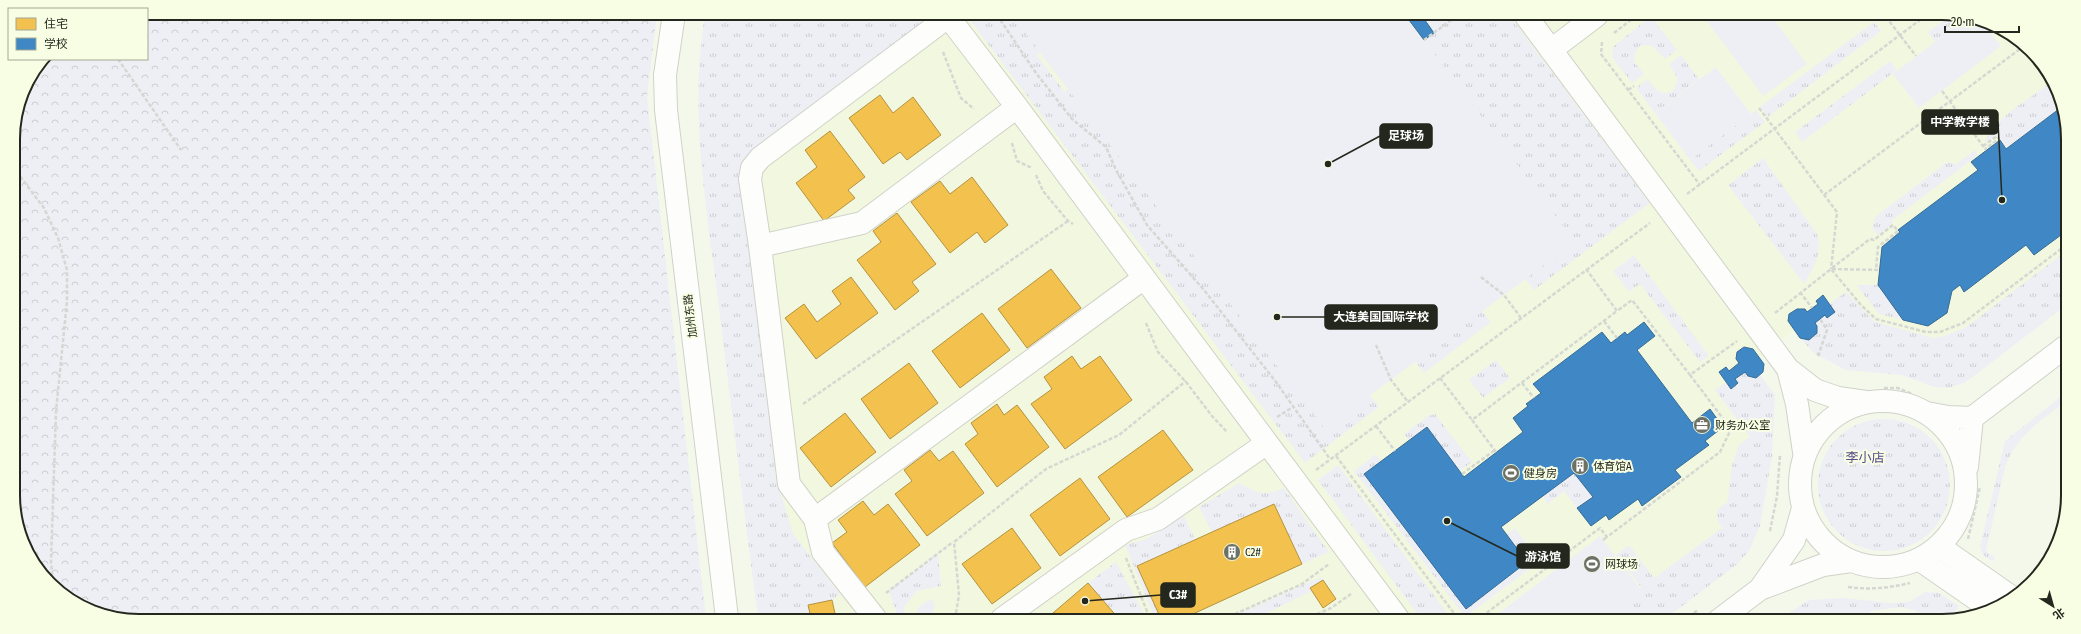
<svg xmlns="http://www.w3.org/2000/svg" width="2081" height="634" viewBox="0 0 2081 634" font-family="'Fira Sans Condensed','Noto Sans SC',sans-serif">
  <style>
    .built { fill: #f2f8df }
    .grass { fill: url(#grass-tufts); fill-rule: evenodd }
    .forest { fill: url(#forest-crowns) }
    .garden { fill: #eeeff5 }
    .homes { fill: #f2c14e; stroke: #b4933f }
    .schools { fill: #3f88c5; stroke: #376b93 }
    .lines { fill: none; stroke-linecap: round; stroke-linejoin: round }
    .street-casing { stroke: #d0d2c8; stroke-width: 24 }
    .secondary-casing { stroke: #d0d2c8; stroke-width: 24 }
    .path { stroke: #d5d7d2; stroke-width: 2.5; stroke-dasharray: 4 2; stroke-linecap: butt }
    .street { stroke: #fdfefc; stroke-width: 22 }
    .secondary { stroke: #fdfefc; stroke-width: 22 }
    .labels { text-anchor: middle; stroke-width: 4; stroke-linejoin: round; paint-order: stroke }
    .street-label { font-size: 11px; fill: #24271d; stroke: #f7fee4 }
    .poi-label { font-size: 11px; fill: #24271d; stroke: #f7fee4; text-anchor: start }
    .quarter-label { font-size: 13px; fill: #5a4b8a; stroke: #f7fee4 }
    .rim { fill: none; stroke: #24271d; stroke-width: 2 }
    .leader { fill: none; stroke: #24271d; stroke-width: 1.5 }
    .callout-dot { fill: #24271d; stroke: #f7fee4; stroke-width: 1.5 }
    .callout { fill: #24271d; stroke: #24271d; stroke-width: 1.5 }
    .callout-label { font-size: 12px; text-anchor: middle; font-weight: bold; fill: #fff }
  </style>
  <defs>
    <pattern id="grass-tufts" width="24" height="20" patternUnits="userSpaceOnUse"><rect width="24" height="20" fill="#eeeff5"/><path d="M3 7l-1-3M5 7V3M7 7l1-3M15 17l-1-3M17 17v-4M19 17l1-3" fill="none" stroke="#cccdd2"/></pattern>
    <pattern id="forest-crowns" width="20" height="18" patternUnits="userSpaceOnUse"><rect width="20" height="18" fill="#eeeff5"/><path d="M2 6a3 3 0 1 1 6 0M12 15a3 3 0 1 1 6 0" fill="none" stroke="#cccdd2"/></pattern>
  </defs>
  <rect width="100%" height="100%" fill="#f4f8ea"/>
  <path class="built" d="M 738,14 L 1975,17 L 2031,50 L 2055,83 L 2066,114 L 2065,263 L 1950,350 L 1893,333 L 1836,299 L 1715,390 L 1750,437 L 1735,535 L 1621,620 L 780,618 Z"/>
  <path class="grass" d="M 705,14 L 938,15 L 745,178 L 775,473 L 793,534 L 840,594 L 832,600 L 836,618 L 758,618 C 744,512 731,406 718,300 C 706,206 689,109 705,14 Z
    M 966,15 L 1406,16 L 1424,40 L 1434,33 L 1422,16 L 1510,16 L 1650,203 L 1534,290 L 1525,279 L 1482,311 L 1491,322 L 1424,373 L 1415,361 L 1370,395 L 1379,407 L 1305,463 ZM 1040,53 L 1068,89 L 1065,92 L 1037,55 Z
    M 1651,16 L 1664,17 L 1656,23 L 1677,50 L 1665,59 L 1651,45 L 1639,46 L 1634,57 L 1635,63 L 1644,74 L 1632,83 L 1612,57 L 1613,47 Z
    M 1948,17 L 1968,17 L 1935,42 L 1928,32 Z
    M 1874,22 L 1881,31 L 1768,117 L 1760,107 Z
    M 1681,55 L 1699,79 L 1655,113 L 1636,88 L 1648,79 C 1655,89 1660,97 1673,91 L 1678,79 L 1669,64 Z
    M 1890,61 L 1897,70 L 1802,142 L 1795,132 Z
    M 2053,81 L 2063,106 L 2006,149 L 1997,135 L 1987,142 L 1985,141 C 1998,115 2031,98 2053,81 Z
    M 1756,110 L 1765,122 L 1699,171 L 1690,160 Z
    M 1975,150 L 1978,155 L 1891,221 L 1893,224 L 1878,235 L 1872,228 L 1875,217 L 1947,162 L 1956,164 Z
    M 1763,158 L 1817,234 C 1823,254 1813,268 1804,284 L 1728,185 Z
    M 2065,252 L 2065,306 L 1974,376 L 1964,383 L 1948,388 L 1935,387 L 1902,375 L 1846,370 L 1814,353 L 1800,338 L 1809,340 L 1817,333 L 1817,326 L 1815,323 L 1825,315 L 1827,318 L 1835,312 L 1829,304 L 1846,292 L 1875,322 L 1934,338 L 1944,336 L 1966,327 Z
    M 1634,255 L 1709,356 L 1700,362 L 1640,284 L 1629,292 L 1613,271 Z
    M 1856,285 L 1878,285 L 1903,320 L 1879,314 Z
    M 1496,360 L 1510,378 L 1483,398 L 1469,380 Z
    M 1745,372 L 1760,375 L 1775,395 L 1772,457 L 1760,526 L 1749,551 L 1736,565 L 1664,620 L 1598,620 L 1641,587 L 1616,555 L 1629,545 L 1654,578 L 1722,528 C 1714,517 1714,509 1727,503 L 1732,465 L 1739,445 L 1750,437 L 1715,390 L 1726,382 L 1732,389 L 1738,383 L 1735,379 Z
    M 2064,394 L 2064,403 C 2038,423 2017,435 2005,467 L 1986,551 L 1995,558 L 1992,561 L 1983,555 L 1980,547 L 2005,441 Z
    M 1435,414 L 1472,462 L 1460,471 L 1427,427 L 1409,440 L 1404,434 L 1428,416 Z
    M1818 485a66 66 0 1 1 132 0a66 66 0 1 1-132 0Z
    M 1376,454 L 1381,461 L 1364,474 L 1466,609 L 1527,563 L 1506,535 L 1515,528 L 1540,561 L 1465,617 L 1354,471 Z
    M 1338,465 L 1452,620 L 1422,620 L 1318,480 Z
    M 1574,473 L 1593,497 L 1577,508 L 1564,491 L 1548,504 L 1543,496 Z
    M 1239,483 C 1258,493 1262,497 1284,488 L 1329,552 L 1302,564 L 1274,504 L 1212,532 L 1199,507 Z
    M 1184,516 L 1195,539 L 1137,566 L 1161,619 L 1155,619 L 1125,545 L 1146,539 Z
    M 938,553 L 941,586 L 917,591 L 904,607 L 906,618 L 898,618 L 889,591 Z
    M 1116,562 L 1147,619 L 1119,619 L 1088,583 Z
    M 1321,577 L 1323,580 L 1310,588 L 1312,591 L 1254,619 L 1239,619 L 1237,615 Z
    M 1925,592 L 1939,593 L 1959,606 L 1949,621 L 1929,621 L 1914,610 L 1901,607 L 1871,611 L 1861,621 L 1778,620 L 1809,600 L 1844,598 L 1891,603 L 1909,602 Z
    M 932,599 L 935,605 L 931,619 L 916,619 C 915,607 923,603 932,599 Z"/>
  <path class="forest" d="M 147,13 L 657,14 L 647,97 L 706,618 L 106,617 L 76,604 L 44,578 L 15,520 L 13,131 L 26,83 L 43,59 L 147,59 Z"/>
  <path class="garden" d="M 1012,15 L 1406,16 L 1575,242 L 1325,429 Z
    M 1704,17 L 1772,17 L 1807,64 L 1763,96 Z
    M 1968,17 C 1984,17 1992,35 2001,46 L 1919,108 L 1893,74 Z
    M 1716,67 L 1751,114 L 1690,160 L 1655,113 Z
    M 1600,536 L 1640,588 L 1598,620 L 1498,620 L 1495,616 Z"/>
  <path class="homes" d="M 880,95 L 893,113 L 913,97 L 941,135 L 907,160 L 900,152 L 883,164 L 849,118 Z
    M 830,131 L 865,177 L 848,190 L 855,198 L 824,221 L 796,183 L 817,167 L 805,150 Z
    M 972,177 L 1008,225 L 985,243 L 977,232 L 950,253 L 911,202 L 940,181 L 950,194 Z
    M 897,213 L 936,264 L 912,282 L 919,291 L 895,310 L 857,260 L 881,242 L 873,231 Z
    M 1051,269 L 1081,308 L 1027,348 L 998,309 Z
    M 851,277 L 878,313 L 816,359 L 785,318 L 804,304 L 817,322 L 841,304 L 832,291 Z
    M 982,313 L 1010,350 L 960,388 L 932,351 Z
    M 1072,356 L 1081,369 L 1100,356 L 1132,400 L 1065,449 L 1031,404 L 1052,389 L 1044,377 Z
    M 909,363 L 938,403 L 890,439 L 861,399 Z
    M 997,404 L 1004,415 L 1017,405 L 1049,447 L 997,487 L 965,444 L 978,434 L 971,423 Z
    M 845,413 L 876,452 L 831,487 L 800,448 Z
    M 1163,430 L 1193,470 L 1127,517 L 1098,477 Z
    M 930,450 L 939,461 L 953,451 L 984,493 L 927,536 L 895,494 L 912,481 L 904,470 Z
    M 1080,478 L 1110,519 L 1060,556 L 1030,515 Z
    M 863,501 L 874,515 L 888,504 L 920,545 L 865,587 L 832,543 L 847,532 L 838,520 Z
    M 1274,504 L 1302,564 L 1182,619 L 1161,619 L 1137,566 Z
    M 1012,528 L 1041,568 L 992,604 L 962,564 Z
    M 1323,580 L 1336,599 L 1323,608 L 1310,588 Z
    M 1088,583 L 1119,619 L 1046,619 Z
    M 832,600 L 836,618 L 811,618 L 808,605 Z"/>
  <path class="schools" d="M 1406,16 L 1422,16 L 1434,33 L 1424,40 Z
    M 2063,106 L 2066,114 L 2065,232 L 2034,255 L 2026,245 L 1964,292 L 1960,285 L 1952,291 L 1947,313 L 1928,326 L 1903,320 L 1878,285 L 1882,247 L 1900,232 L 1898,230 L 1978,170 L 1971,162 L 2000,140 L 2006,149 Z
    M 1823,295 L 1835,312 L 1827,318 L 1825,315 L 1815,323 L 1817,326 L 1817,333 L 1809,340 L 1800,338 L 1788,321 L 1789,314 L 1797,309 L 1805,309 L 1807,312 L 1818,304 L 1816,301 Z
    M 1644,322 L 1655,336 L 1637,350 L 1692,423 L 1710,409 L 1723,427 L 1705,441 L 1709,445 L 1675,470 L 1681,477 L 1642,506 L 1638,499 L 1609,520 L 1606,515 L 1591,526 L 1577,508 L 1593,497 L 1574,473 L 1501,527 L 1527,562 L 1466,609 L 1364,474 L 1427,427 L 1464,477 L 1523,432 L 1513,418 L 1528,406 L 1526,404 L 1541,393 L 1533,384 L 1602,332 L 1611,343 L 1625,332 L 1627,335 Z
    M 1744,347 L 1753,349 L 1764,364 L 1763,372 L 1756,378 L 1748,376 L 1745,372 L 1735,379 L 1738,383 L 1731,389 L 1719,372 L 1726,367 L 1729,371 L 1739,363 L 1736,359 L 1737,352 Z"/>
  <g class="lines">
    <g class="street-casing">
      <path id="street" d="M 947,15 L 1017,107
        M 1526,16 L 1788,369 L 1815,390 L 1838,398 L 1866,402
        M 1551,50 L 1596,16
        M 760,246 L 862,223 L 1017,107 L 1267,443 L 1158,519 L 1126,530 L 1002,619
        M 1788,369 L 1797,404 L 1804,452
        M 1267,443 L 1399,620
        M 815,519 L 1144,278
        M 1940,547 L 2013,598
        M 1920,560 L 1992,610
        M 875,618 L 823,552 L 815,519 L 789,484 L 760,246 L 750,179 L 752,168 L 760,158 L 928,32 L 941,22 L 946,15"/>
    </g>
    <g class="secondary-casing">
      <path id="secondary" d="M 674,14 L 665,75 L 666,110 L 727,618
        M1800 484a83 83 0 1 1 166 0a83 83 0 1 1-166 0Z
        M 1927,413 L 1948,417 L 1972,418 L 1967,467
        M 1972,418 L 2065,347
        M 1803,508 L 1794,540 L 1760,589 L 1823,565 L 1851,561
        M 1719,620 L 1760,589"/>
    </g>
    <path class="path" d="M 997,15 L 1036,73 L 1072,119 L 1106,147 L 1116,170 L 1147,225 L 1204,290 L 1276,382 L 1330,459
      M 1886,17 L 1916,56
      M 1614,33 L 1636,16
      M 1424,40 L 1457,16
      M 1602,42 L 1601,54 L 1700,185
      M 943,52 L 961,98 L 974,109
      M 118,59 L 181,150
      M 1628,90 L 1634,86
      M 1942,91 L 1986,150
      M 1759,108 L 1837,212 L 1831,269
      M 1012,143 L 1017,161 L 1032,168
      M 1983,146 L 1997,136 L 1999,139 L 1985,149
      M 13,167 L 44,208 L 58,238 L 67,270 L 67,301 L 56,411 L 51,561 L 53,585
      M 1036,175 L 1043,191 L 1068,221 L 1073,224
      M 1687,194 L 1924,17
      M 1824,195 L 2024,46
      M 1832,268 L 1870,239 L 1874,240 L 1893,225 L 1898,231 L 1878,247 L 1876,270
      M 1586,269 L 1617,311 L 1632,300 L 1690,375 L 1737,341
      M 1832,269 L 1880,270
      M 1481,277 L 1504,295 L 1521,318
      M 1800,292 L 1812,308
      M 1775,313 L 1831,269 L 1861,305 L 1876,319 L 1926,332 L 1940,332 L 1963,323 L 2065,246
      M 1604,321 L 1617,338
      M 1146,323 L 1158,352 L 1186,382 L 1212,416 L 1227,432
      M 1376,345 L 1391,380 L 1408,402
      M 1818,356 L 1827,330 L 1820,319
      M 1440,378 L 1472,420
      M 1522,383 L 1534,398
      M 1884,388 L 1898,388 L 1912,394
      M 803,404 L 1068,221
      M 1277,417 L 1293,407
      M 1376,426 L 1395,451
      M 1496,452 L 1472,420 L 1617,311
      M 1336,456 L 1459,620
      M 1316,470 L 1650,223
      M 1462,474 L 1495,450
      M 1770,531 L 1777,496 L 1780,455
      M 1968,539 L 1980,487
      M 1603,540 L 1607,537
      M 1126,558 L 1150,619
      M 1848,587 C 1870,590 1889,588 1910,583
      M 886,593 L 953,542
      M 955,619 L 959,595 L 954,542 L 1046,469 L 1119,435 L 1186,381
      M 1224,619 L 1302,584 L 1329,564
      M 1306,619 L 1331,608 L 1351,594
      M 1477,620 L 1600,528 L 1607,537 L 1720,452 L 1731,429 L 1690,375
      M 1684,620 L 1698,610"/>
    <use href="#street" class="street"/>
    <use href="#secondary" class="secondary"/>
  </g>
  <defs>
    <g id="office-disc" transform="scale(0.9)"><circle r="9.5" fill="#6d7065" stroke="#f7fee4"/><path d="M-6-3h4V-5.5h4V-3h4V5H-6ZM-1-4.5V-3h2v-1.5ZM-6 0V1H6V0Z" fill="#fff"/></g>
    <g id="building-disc" transform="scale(0.9)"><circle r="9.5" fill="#6d7065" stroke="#f7fee4"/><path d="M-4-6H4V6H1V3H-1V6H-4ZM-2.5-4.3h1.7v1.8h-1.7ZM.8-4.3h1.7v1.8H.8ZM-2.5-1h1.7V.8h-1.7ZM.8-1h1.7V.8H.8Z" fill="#fff"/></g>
    <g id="stadium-disc" transform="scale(0.9)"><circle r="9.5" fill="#6d7065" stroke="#f7fee4"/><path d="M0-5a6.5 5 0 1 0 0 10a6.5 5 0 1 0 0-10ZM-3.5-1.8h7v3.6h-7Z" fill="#fff"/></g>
  </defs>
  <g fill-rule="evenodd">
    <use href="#office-disc" x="1702" y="425"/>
    <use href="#building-disc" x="1580" y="466"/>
    <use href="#stadium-disc" x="1511" y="473"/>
    <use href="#building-disc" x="1232" y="552"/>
    <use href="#stadium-disc" x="1592" y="564"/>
  </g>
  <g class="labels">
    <g class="street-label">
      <text transform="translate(690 316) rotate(-97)" y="4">加州东路</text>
    </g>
    <g class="poi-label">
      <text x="1715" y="429">财务办公室</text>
      <text x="1593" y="470">体育馆A</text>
      <text x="1524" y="477">健身房</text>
      <text x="1245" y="556">C2#</text>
      <text x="1605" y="568">网球场</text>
    </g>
    <g class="quarter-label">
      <text x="1865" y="462">李小店</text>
    </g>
  </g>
  <path d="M0 0H2081V634H0ZM139 20H1942A119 119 0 0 1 2061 139V495A119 119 0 0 1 1942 614H139A119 119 0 0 1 20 495V139A119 119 0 0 1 139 20Z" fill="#f7fee4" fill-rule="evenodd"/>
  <path class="rim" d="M139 20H1942A119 119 0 0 1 2061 139V495A119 119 0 0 1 1942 614H139A119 119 0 0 1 20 495V139A119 119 0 0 1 139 20Z"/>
  <path class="leader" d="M2002 200L1998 122M1328 164L1380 136M1277 317L1325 317M1447 521L1517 556M1085 601L1161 595"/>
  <g class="callout-dot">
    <circle cx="2002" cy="200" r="4"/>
    <circle cx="1328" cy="164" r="4"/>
    <circle cx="1277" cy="317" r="4"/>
    <circle cx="1447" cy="521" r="4"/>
    <circle cx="1085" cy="601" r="4"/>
  </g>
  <g class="callout">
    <rect x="1922" y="110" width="76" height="24" rx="4"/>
    <rect x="1380" y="124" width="52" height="24" rx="4"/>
    <rect x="1325" y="305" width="112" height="24" rx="4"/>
    <rect x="1517" y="544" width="52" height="24" rx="4"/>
    <rect x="1161" y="583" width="34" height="24" rx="4"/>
  </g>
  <g class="callout-label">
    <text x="1960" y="126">中学教学楼</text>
    <text x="1406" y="140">足球场</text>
    <text x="1381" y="321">大连美国国际学校</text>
    <text x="1543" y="561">游泳馆</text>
    <text x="1178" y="599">C3#</text>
  </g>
  <rect x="8" y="8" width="140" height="52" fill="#f7fee4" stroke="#a3a894"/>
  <rect x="16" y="18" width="20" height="12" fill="#f2c14e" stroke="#a3a894"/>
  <text x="44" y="28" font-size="12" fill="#24271d">住宅</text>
  <rect x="16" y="38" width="20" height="12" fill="#3f88c5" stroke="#a3a894"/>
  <text x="44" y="48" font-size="12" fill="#24271d">学校</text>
  <g transform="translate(2053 606) rotate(143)" stroke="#f7fee4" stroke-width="3" paint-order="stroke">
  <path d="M0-3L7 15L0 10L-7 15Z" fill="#24271d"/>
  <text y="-6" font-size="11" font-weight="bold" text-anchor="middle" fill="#24271d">北</text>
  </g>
  <path d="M1945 26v6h74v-6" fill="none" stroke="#24271d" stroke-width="2"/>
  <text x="1951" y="26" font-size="12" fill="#24271d" stroke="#f7fee4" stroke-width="3" paint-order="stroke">20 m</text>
</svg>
